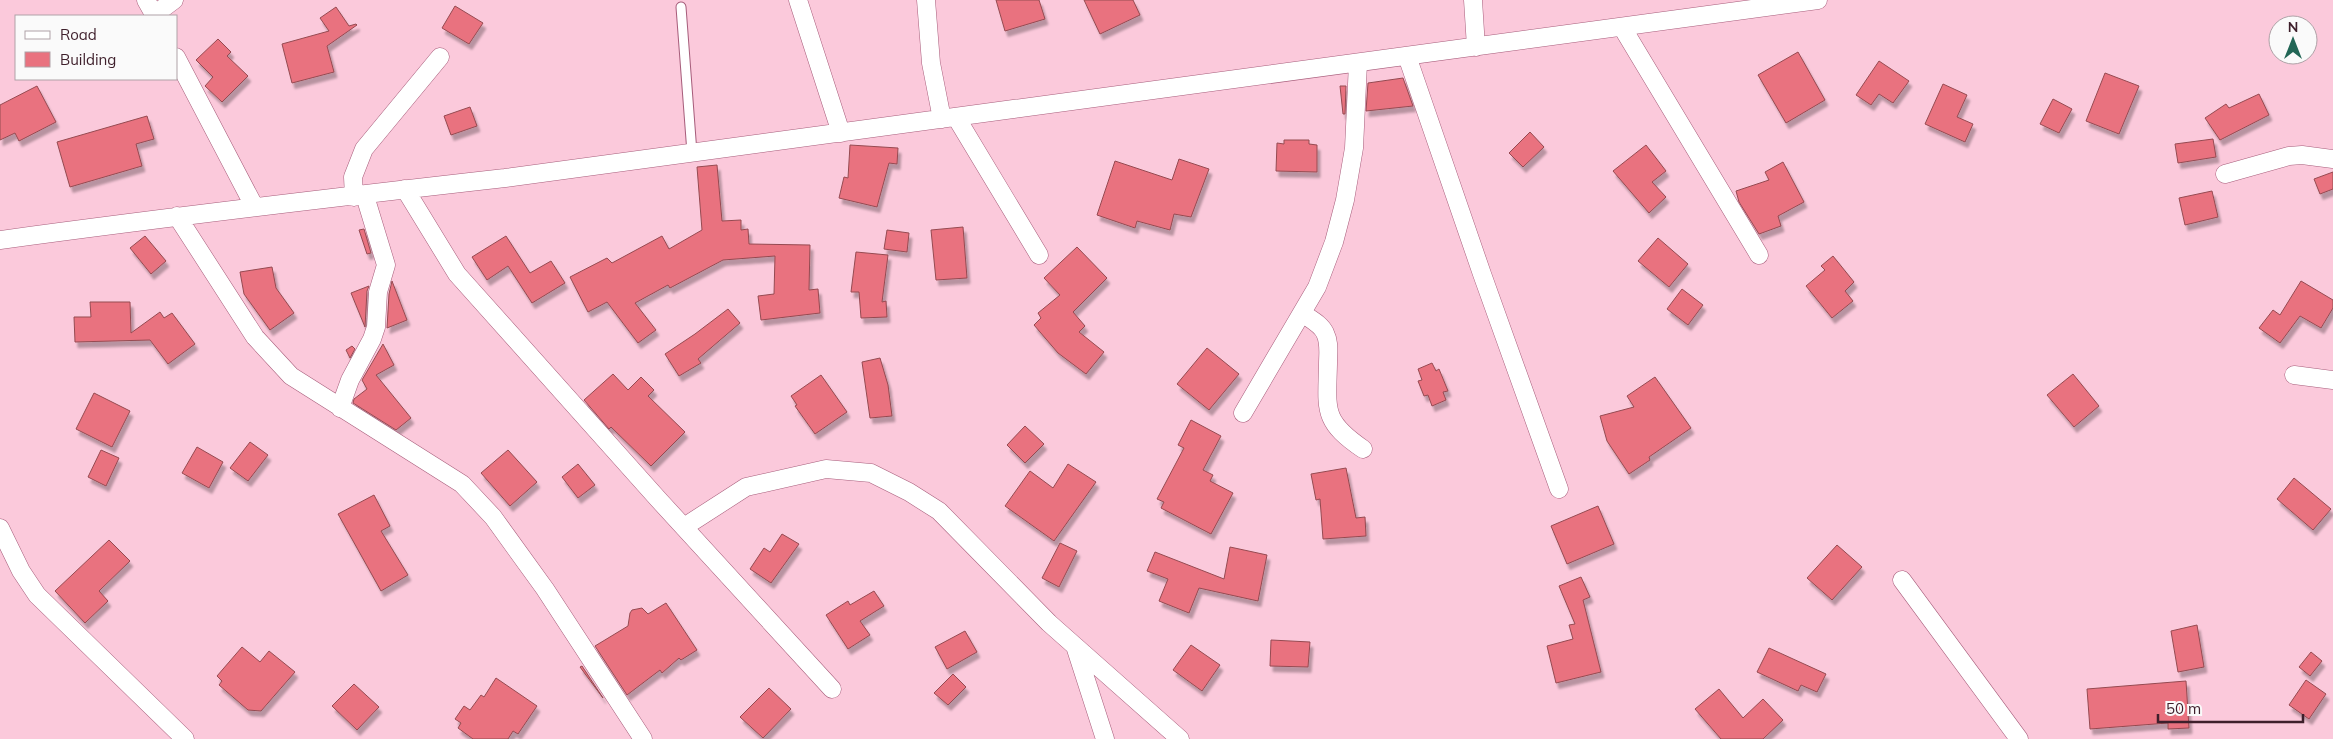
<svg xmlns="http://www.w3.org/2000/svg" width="2333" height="739" viewBox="0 0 2333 739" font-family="Mulish,sans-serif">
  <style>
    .building { fill: #e9727f; stroke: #954a51; filter: url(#shadow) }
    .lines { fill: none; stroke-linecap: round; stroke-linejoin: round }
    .lane-casing { stroke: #a75d7b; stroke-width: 11 }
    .street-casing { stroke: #a75d7b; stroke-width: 19 }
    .lane { stroke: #fff; stroke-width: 9 }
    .street { stroke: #fff; stroke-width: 18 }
  </style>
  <defs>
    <filter id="shadow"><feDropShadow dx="3" dy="5.5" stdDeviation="1" flood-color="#0004"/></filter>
  </defs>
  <rect width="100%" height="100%" fill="#fbc9db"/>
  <path class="building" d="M 996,0 L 1039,0 L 1045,19 L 1005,31 Z
    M 1084,0 L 1133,0 L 1140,15 L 1100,34 Z
    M 455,6 L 483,23 L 469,44 L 442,28 Z
    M 336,7 L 349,26 L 356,24 L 357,25 L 327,46 L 334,72 L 292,83 L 282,44 L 329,31 L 320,18 Z
    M 218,39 L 231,52 L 227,56 L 248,76 L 222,102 L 205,86 L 213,77 L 196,60 Z
    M 1798,52 L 1825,100 L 1786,123 L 1758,75 Z
    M 1879,61 L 1909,81 L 1893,103 L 1879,94 L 1871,105 L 1856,95 Z
    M 2105,73 L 2139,86 L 2119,134 L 2086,121 Z
    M 1403,78 L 1413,106 L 1366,111 L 1368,83 Z
    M 1943,84 L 1967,95 L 1957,117 L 1973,124 L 1965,142 L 1925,124 Z
    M 37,86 L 56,122 L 19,141 L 15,133 L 0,140 L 0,105 Z
    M 1340,86 L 1346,86 L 1345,114 L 1343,114 Z
    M 2259,94 L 2269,115 L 2220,140 L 2205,118 L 2226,104 L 2229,108 Z
    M 2053,99 L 2072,109 L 2059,133 L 2040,124 Z
    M 470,107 L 477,126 L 451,135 L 444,116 Z
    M 147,116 L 154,139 L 136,144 L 142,166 L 70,187 L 57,142 Z
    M 1530,132 L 1544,147 L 1523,167 L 1509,153 Z
    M 2213,139 L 2216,157 L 2178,163 L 2175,144 Z
    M 1284,140 L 1309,140 L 1309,144 L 1317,145 L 1317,172 L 1276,171 L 1277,143 L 1284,144 Z
    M 850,145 L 898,148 L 897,164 L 889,163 L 877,207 L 839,198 L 844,177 L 848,178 Z
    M 1646,145 L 1666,171 L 1652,182 L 1666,197 L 1649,213 L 1613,171 Z
    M 1179,159 L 1209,169 L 1191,217 L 1174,214 L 1170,230 L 1137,221 L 1135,228 L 1097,215 L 1115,161 L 1172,180 Z
    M 1783,162 L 1804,202 L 1778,216 L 1781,226 L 1759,234 L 1739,202 L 1736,191 L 1769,180 L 1765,172 Z
    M 717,165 L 722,221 L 741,220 L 741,230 L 748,229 L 749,244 L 810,245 L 809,290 L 818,289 L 820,313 L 761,320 L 758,296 L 774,294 L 775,256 L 723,260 L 670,288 L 668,285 L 635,303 L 656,330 L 638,343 L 607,302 L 588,312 L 570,277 L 607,258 L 612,263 L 662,236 L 669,249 L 702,230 L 697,167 Z
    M 2333,172 L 2333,189 L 2320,194 L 2314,179 Z
    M 2212,191 L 2218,217 L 2185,225 L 2179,198 Z
    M 963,227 L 967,278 L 936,280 L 931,230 Z
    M 364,229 L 371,253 L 367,254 L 359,230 Z
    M 887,230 L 909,233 L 907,252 L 884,249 Z
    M 145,236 L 166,261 L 151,274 L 130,248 Z
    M 506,236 L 530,273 L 551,261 L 565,283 L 532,303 L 508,266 L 487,280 L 472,257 Z
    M 1658,238 L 1688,264 L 1669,287 L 1638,261 Z
    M 1077,247 L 1107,278 L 1073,312 L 1085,326 L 1079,332 L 1104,352 L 1086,374 L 1058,353 L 1034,325 L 1041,318 L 1038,313 L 1060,295 L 1044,278 Z
    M 856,252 L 888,255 L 882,302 L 886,301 L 887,317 L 861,318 L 859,292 L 851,292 Z
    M 1833,256 L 1854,282 L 1845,291 L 1853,301 L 1832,318 L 1806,286 L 1825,270 L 1821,266 Z
    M 272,267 L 276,288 L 294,313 L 270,330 L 244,294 L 240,272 Z
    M 392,281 L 407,320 L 387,328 L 389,294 Z
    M 2301,281 L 2333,300 L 2333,308 L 2321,328 L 2300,316 L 2280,343 L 2259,328 L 2273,310 L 2280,315 Z
    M 369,286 L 367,291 L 365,327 L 351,293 Z
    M 1682,289 L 1703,305 L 1688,325 L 1667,309 Z
    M 90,302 L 130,302 L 131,333 L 160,312 L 164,318 L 172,313 L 195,344 L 168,364 L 150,340 L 75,342 L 74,317 L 91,317 Z
    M 728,309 L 740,323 L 698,359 L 701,363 L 679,376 L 665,354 L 695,334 Z
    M 383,344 L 394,365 L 376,375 L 411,418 L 396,430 L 353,403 L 354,399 L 367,389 L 362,380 Z
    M 352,346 L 355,349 L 350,358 L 346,350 Z
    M 1207,348 L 1239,374 L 1209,410 L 1177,384 Z
    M 880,358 L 888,385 L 892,416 L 870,418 L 862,362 Z
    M 1432,363 L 1436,371 L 1439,369 L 1448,391 L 1443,392 L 1446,400 L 1432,406 L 1428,395 L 1424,396 L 1418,381 L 1422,380 L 1418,369 Z
    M 613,374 L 628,390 L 641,377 L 654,390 L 648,396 L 685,432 L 651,466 L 611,427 L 609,429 L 584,400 Z
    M 2073,374 L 2099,406 L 2074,427 L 2047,395 Z
    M 821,375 L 847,412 L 815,434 L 795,406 L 797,405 L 791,396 Z
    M 1655,377 L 1691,428 L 1649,457 L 1650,460 L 1629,474 L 1607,441 L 1600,416 L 1634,407 L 1627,396 Z
    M 94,393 L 130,411 L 112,447 L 76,429 Z
    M 1191,420 L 1221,436 L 1203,470 L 1213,475 L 1210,481 L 1233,493 L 1211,534 L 1161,508 L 1164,502 L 1157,499 L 1184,448 L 1178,445 Z
    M 1025,426 L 1044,444 L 1025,463 L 1007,445 Z
    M 250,442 L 268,455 L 248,481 L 230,468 Z
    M 197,447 L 223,462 L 209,488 L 182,473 Z
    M 101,450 L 119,458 L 106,486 L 88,477 Z
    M 508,450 L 537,482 L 510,506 L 481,473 Z
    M 578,464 L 595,485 L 578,498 L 562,477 Z
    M 1068,464 L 1096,482 L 1054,541 L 1005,506 L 1030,471 L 1053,488 Z
    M 1346,468 L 1356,518 L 1365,517 L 1366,536 L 1323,539 L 1320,499 L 1316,500 L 1311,474 Z
    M 2294,478 L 2331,509 L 2313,530 L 2277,499 Z
    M 374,495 L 390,526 L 381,531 L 408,575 L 381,591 L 338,514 Z
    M 1598,506 L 1614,544 L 1567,564 L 1551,526 Z
    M 782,534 L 799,544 L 771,583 L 750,569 L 764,548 L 770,552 Z
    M 109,540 L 130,561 L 99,591 L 108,601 L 85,623 L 55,591 Z
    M 1060,543 L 1077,551 L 1059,587 L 1042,578 Z
    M 1837,545 L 1862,567 L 1832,600 L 1807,578 Z
    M 1230,547 L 1267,555 L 1258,601 L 1199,588 L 1189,613 L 1159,601 L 1168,579 L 1147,571 L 1155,552 L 1224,579 Z
    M 1581,577 L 1590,597 L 1583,600 L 1601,672 L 1556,683 L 1547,646 L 1573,639 L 1569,625 L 1575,624 L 1559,586 Z
    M 874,591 L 884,606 L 860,621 L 870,635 L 848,649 L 826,615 L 848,601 L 850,605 Z
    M 666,603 L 697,650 L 681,660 L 679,658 L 662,673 L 660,670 L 627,695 L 595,646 L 628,626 L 630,613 L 632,610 L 642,608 L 648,614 Z
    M 2197,625 L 2204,667 L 2178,672 L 2171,631 Z
    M 965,631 L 977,652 L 947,669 L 935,647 Z
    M 1271,640 L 1310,642 L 1308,667 L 1270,666 Z
    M 1191,645 L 1220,665 L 1202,691 L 1173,670 Z
    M 242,647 L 260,662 L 269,651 L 295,672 L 261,711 L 248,710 L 219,685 L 222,681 L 217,676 Z
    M 1769,648 L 1826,674 L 1817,692 L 1801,685 L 1798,691 L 1757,672 Z
    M 2311,652 L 2322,661 L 2310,676 L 2299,667 Z
    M 582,666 L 603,698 L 580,667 Z
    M 953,674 L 966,687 L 948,705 L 934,693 Z
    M 496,678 L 537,706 L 518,734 L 513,731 L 508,739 L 473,739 L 458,728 L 461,723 L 455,719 L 464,706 L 470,710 L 481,695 L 484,697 Z
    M 2306,680 L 2326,694 L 2309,719 L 2289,705 Z
    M 2186,681 L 2189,728 L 2168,729 L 2168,723 L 2090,729 L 2087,689 Z
    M 354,684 L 379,707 L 357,730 L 332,706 Z
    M 769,688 L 791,709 L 763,738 L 740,717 Z
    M 1719,689 L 1743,718 L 1763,699 L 1783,720 L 1763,739 L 1721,739 L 1695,709 Z"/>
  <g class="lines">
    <g class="lane-casing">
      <path id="lane" d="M 681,7 L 692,153"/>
    </g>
    <g class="street-casing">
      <path id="street" d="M 146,0 L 155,16
        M 798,0 L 841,133
        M 926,0 L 931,63 L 942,119
        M 1473,0 L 1476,47
        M 154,15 L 174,0
        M 1622,27 L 1759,255
        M 1407,56 L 1482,274 L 1559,489
        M 176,57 L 254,206
        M 956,117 L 1039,255
        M 2225,174 L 2289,156 L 2302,155 L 2333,159
        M 405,189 L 457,274 L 658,499 L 832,689
        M 354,197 L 353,177 L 364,149 L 440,57
        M 177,216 L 255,337 L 291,376 L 462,484 L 493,517 L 545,589 L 643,739
        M 0,240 C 168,217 337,197 505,178 L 1818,0
        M 1302,313 C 1310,319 1321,324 1325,333 C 1330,343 1328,353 1328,364 C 1327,410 1322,421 1363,449
        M 2294,375 L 2333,380
        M 340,408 L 350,380 L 372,339 L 376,327 L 378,292 L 386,265 L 365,196
        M 1243,413 L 1317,287 L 1334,242 L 1345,200 L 1354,148 L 1358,63
        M 684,527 L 746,487 L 826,469 L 871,473 L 909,492 L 939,511 L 1049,623 L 1180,739
        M 0,528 L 21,571 L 37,595 L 185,739
        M 1902,580 L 2019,739
        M 1075,646 L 1105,739"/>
    </g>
    <use href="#lane" class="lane"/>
    <use href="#street" class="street"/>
  </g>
  <rect x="15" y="15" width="162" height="65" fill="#fafafa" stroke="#afa2a7"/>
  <rect x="25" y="31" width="25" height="8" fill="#ffffff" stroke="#afa2a7"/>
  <text x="60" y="40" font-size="15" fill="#3e1f2b">Road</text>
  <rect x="25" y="52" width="25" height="15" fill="#e9727f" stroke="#afa2a7"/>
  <text x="60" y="65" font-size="15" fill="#3e1f2b">Building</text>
  <g transform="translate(2293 40)"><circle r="24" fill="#fafafa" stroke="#afa2a7"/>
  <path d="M0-4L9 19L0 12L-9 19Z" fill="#226656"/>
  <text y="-8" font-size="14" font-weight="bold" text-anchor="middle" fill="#3e1f2b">N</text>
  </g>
  <path d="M2158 714v8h145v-8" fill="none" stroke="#3e1f2b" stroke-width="2.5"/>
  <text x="2166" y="714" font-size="15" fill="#3e1f2b" stroke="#fafafa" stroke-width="4" paint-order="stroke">50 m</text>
</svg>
